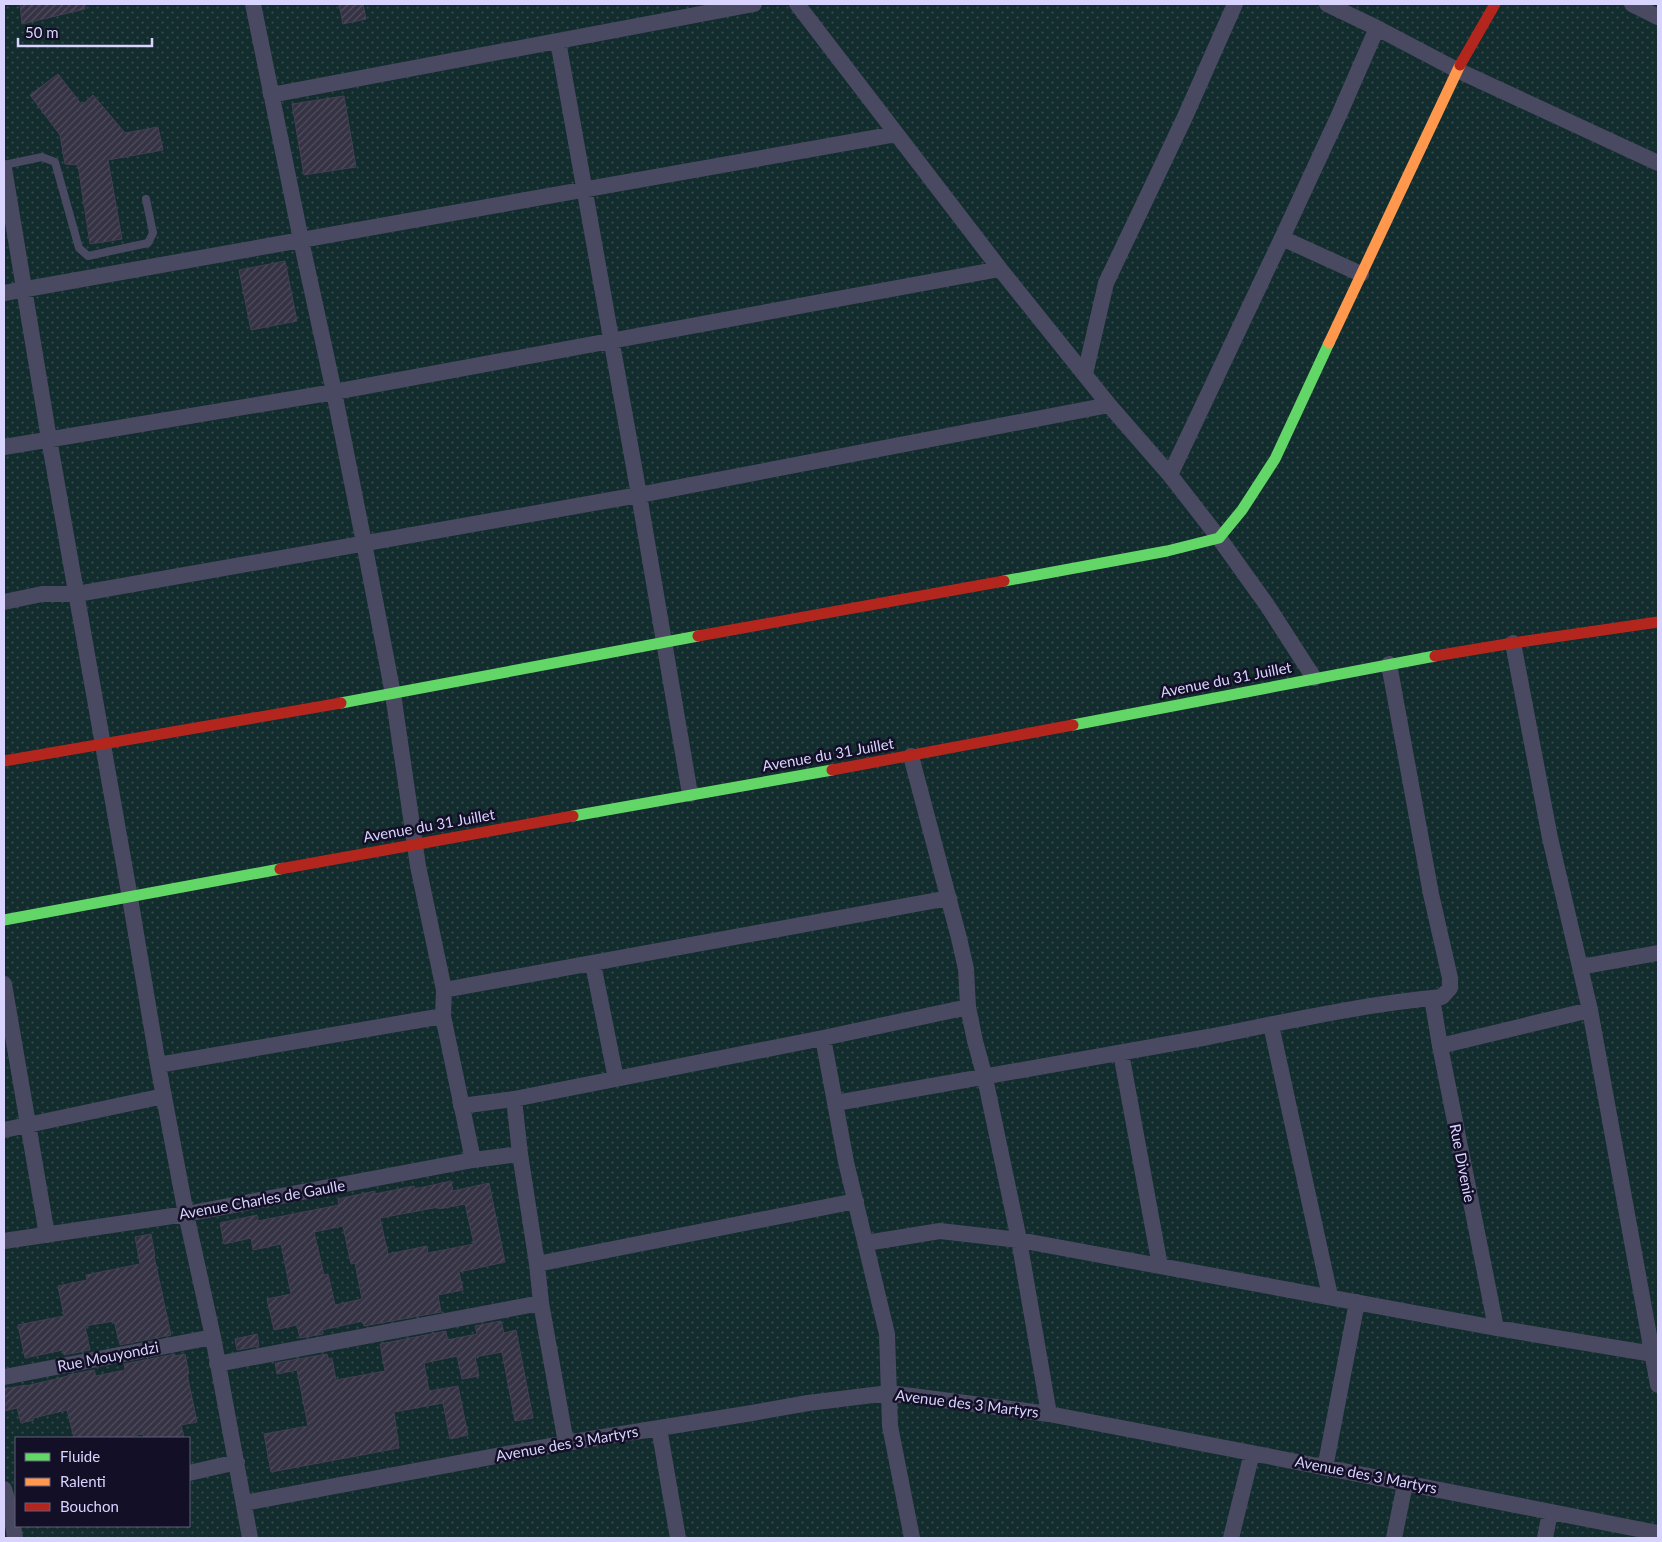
<svg xmlns="http://www.w3.org/2000/svg" width="1662" height="1542" viewBox="0 0 1662 1542" font-family="Lato,sans-serif">
  <style>
    .grass { fill: url(#grass-dots); fill-rule: evenodd }
    .building { fill: url(#building-hatch); stroke: #433f54; fill-rule: evenodd }
    .lines { fill: none; stroke-linecap: round; stroke-linejoin: round }
    .lane { stroke: #4a4962; stroke-width: 8 }
    .street { stroke: #4a4962; stroke-width: 16 }
    .fast { stroke: #63d668; stroke-width: 11 }
    .slow { stroke: #ff974d; stroke-width: 11 }
    .jam { stroke: #b3261e; stroke-width: 11 }
    .labels { text-anchor: middle; stroke-width: 5; stroke-linejoin: round; paint-order: stroke }
    .street-label { font-size: 15px; fill: #d9d4ff; stroke: #130f26 }
  </style>
  <defs>
    <pattern id="grass-dots" width="8" height="8" patternUnits="userSpaceOnUse" patternTransform="scale(1.25)"><rect width="8" height="8" fill="#132c2d"/><path d="M2 2h.1M6 6h.1" fill="none" stroke="#354a4c" stroke-width="1.8" stroke-linecap="round"/></pattern>
    <pattern id="building-hatch" width="6" height="6" patternUnits="userSpaceOnUse" patternTransform="scale(1.25)"><rect width="6" height="6" fill="#343243"/><path d="M-1 1l2-2M0 6l6-6M5 7l2-2" fill="none" stroke="#514f5f"/></pattern>
  </defs>
  <rect width="100%" height="100%" fill="#161421"/>
  <path class="grass" d="M 4,4 L 1658,4 L 1658,1538 L 4,1538 ZM 16,1438 L 189,1438 L 189,1526 L 16,1526 Z"/>
  <path class="building" d="M 20,4 L 85,4 L 85,9 L 22,24 Z
    M 339,4 L 363,4 L 366,19 L 343,24 Z
    M 58,74 L 82,105 L 93,95 L 125,133 L 158,127 L 163,150 L 108,160 L 122,239 L 90,244 L 78,165 L 65,164 L 60,135 L 30,95 Z
    M 344,96 L 356,167 L 304,175 L 292,104 Z
    M 285,261 L 297,321 L 251,330 L 239,270 Z
    M 451,1181 L 453,1191 L 489,1183 L 505,1262 L 459,1272 L 463,1290 L 438,1295 L 441,1312 L 364,1326 L 363,1321 L 322,1330 L 323,1334 L 300,1338 L 297,1325 L 274,1330 L 267,1299 L 291,1294 L 281,1244 L 253,1250 L 251,1238 L 224,1244 L 220,1223 L 257,1215 L 258,1221 L 339,1205 L 338,1199 L 375,1191 L 375,1194 L 414,1186 L 415,1189 ZM 465,1204 L 474,1244 L 428,1253 L 427,1246 L 388,1254 L 380,1218 L 439,1207 L 439,1209 ZM 343,1226 L 351,1264 L 355,1263 L 362,1299 L 335,1305 L 328,1274 L 324,1275 L 314,1232 Z
    M 151,1234 L 155,1256 L 154,1256 L 171,1335 L 120,1345 L 114,1321 L 85,1326 L 90,1350 L 64,1355 L 63,1350 L 25,1358 L 18,1325 L 64,1316 L 58,1286 L 87,1280 L 86,1275 L 140,1264 L 135,1237 Z
    M 501,1321 L 504,1333 L 516,1330 L 533,1418 L 515,1421 L 502,1352 L 475,1357 L 479,1376 L 462,1379 L 457,1356 L 424,1363 L 429,1391 L 458,1386 L 468,1435 L 450,1439 L 443,1403 L 394,1412 L 399,1448 L 271,1472 L 264,1434 L 308,1426 L 297,1370 L 277,1374 L 275,1363 L 327,1354 L 328,1359 L 332,1358 L 336,1380 L 385,1371 L 380,1344 L 446,1331 L 447,1340 L 477,1334 L 475,1326 Z
    M 257,1334 L 259,1346 L 237,1350 L 235,1339 Z
    M 175,1354 L 175,1356 L 185,1354 L 189,1374 L 187,1374 L 197,1422 L 181,1425 L 184,1438 L 144,1438 L 143,1434 L 122,1438 L 74,1438 L 67,1410 L 33,1418 L 34,1420 L 21,1423 L 17,1408 L 4,1411 L 4,1389 L 26,1385 L 26,1386 L 68,1376 L 68,1375 L 94,1370 L 96,1376 L 125,1370 L 124,1364 Z"/>
  <g class="lines">
    <path class="lane" d="M 4,165 L 42,157 L 55,162 L 79,248 L 88,256 L 148,243 L 153,233 L 146,199"/>
    <path class="street" d="M 253,4 L 301,240 L 334,392 L 364,543 L 393,694 L 418,866 L 444,990 L 443,1016 L 473,1160
      M 797,4 L 1000,269 L 1109,405 L 1170,475 L 1219,538 L 1267,605 L 1314,678
      M 1327,4 L 1377,28 L 1457,70 L 1658,163
      M 1632,4 L 1658,17
      M 558,41 L 639,495 L 690,794
      M 271,95 L 754,4
      M 4,168 L 49,439 L 130,898 L 158,1065 L 186,1214 L 213,1337 L 250,1538
      M 1282,238 L 1339,115 L 1377,28
      M 4,293 L 896,134
      M 1085,374 L 1106,283 L 1184,119 L 1235,4
      M 4,447 L 334,392 L 1000,269
      M 1170,475 L 1282,238 L 1361,274
      M 4,602 L 42,594 L 77,594 L 639,495 L 1109,405
      M 1513,643 L 1550,838 L 1590,1010 L 1658,1385
      M 911,756 L 959,938 L 966,969 L 968,1007 L 975,1041 L 985,1078 L 1019,1240 L 1049,1414
      M 593,964 L 616,1079
      M 1580,967 L 1658,953
      M 4,984 L 47,1235
      M 444,990 L 949,898
      M 1432,998 L 1440,1046 L 1496,1328
      M 1271,1025 L 1330,1296
      M 823,1038 L 846,1162 L 887,1334 L 890,1426 L 912,1538
      M 1440,1046 L 1590,1010
      M 1121,1053 L 1160,1266
      M 158,1065 L 443,1016
      M 514,1099 L 520,1154 L 537,1264 L 541,1303 L 566,1443
      M 836,1103 C 960,1082 1084,1060 1208,1037 C 1285,1022 1363,1004 1442,997 L 1450,988 L 1450,978 L 1431,894 L 1389,664
      M 461,1106 L 514,1099 L 823,1038 L 968,1007
      M 4,1130 L 164,1096
      M 4,1241 L 186,1214 L 473,1160 L 520,1154
      M 866,1243 L 940,1231 L 1019,1240 L 1496,1328 L 1653,1354
      M 537,1264 L 856,1201
      M 217,1364 L 541,1303
      M 4,1377 L 213,1337
      M 659,1428 L 678,1538
      M 1325,1468 L 1357,1302
      M 189,1473 L 237,1462
      M 4,1489 L 11,1513 L 15,1538
      M 244,1503 L 566,1443 L 752,1413 L 808,1403 L 889,1393 L 1049,1414 L 1252,1453 L 1658,1533
      M 1231,1538 L 1252,1453
      M 1394,1538 L 1405,1484
      M 1545,1538 L 1550,1512"/>
    <path class="fast" d="M 1004,581 L 1167,551 L 1219,538 L 1242,510 L 1275,459 L 1329,343
      M 341,703 L 698,636
      M 1073,725 L 1435,656
      M 573,816 L 832,770
      M 4,920 L 280,869"/>
    <path class="slow" d="M 1329,343 L 1460,65"/>
    <path class="jam" d="M 1460,65 L 1495,4
      M 698,636 L 1004,581
      M 1435,656 L 1513,643 L 1658,622
      M 4,761 L 341,703
      M 832,770 L 1073,725
      M 280,869 L 573,816"/>
  </g>
  <g class="labels">
    <g class="street-label">
      <text transform="translate(1226 680) rotate(-11)" y="5">Avenue du 31 Juillet</text>
      <text transform="translate(828 755) rotate(-10)" y="5">Avenue du 31 Juillet</text>
      <text transform="translate(429 826) rotate(-10)" y="5">Avenue du 31 Juillet</text>
      <text transform="translate(1462 1163) rotate(79)" y="5">Rue Divenie</text>
      <text transform="translate(262 1200) rotate(-10)" y="5">Avenue Charles de Gaulle</text>
      <text transform="translate(108 1357) rotate(-11)" y="5">Rue Mouyondzi</text>
      <text transform="translate(967 1404) rotate(7)" y="5">Avenue des 3 Martyrs</text>
      <text transform="translate(567 1444) rotate(-10)" y="5">Avenue des 3 Martyrs</text>
      <text transform="translate(1366 1475) rotate(11)" y="5">Avenue des 3 Martyrs</text>
    </g>
  </g>
  <rect width="1662" height="1542" fill="none" stroke="#d9d4ff" stroke-width="10"/>
  <rect x="15" y="1437" width="175" height="90" fill="#130f26" stroke="#625e7d"/>
  <rect x="25" y="1453" width="25" height="8" fill="#63d668" stroke="#625e7d"/>
  <text x="60" y="1462" font-size="15" fill="#d9d4ff">Fluide</text>
  <rect x="25" y="1478" width="25" height="8" fill="#ff974d" stroke="#625e7d"/>
  <text x="60" y="1487" font-size="15" fill="#d9d4ff">Ralenti</text>
  <rect x="25" y="1503" width="25" height="8" fill="#b3261e" stroke="#625e7d"/>
  <text x="60" y="1512" font-size="15" fill="#d9d4ff">Bouchon</text>
  <path d="M18 38v8h134v-8" fill="none" stroke="#d9d4ff" stroke-width="2.5"/>
  <text x="25" y="38" font-size="15" fill="#d9d4ff" stroke="#130f26" stroke-width="4" paint-order="stroke">50 m</text>
</svg>
